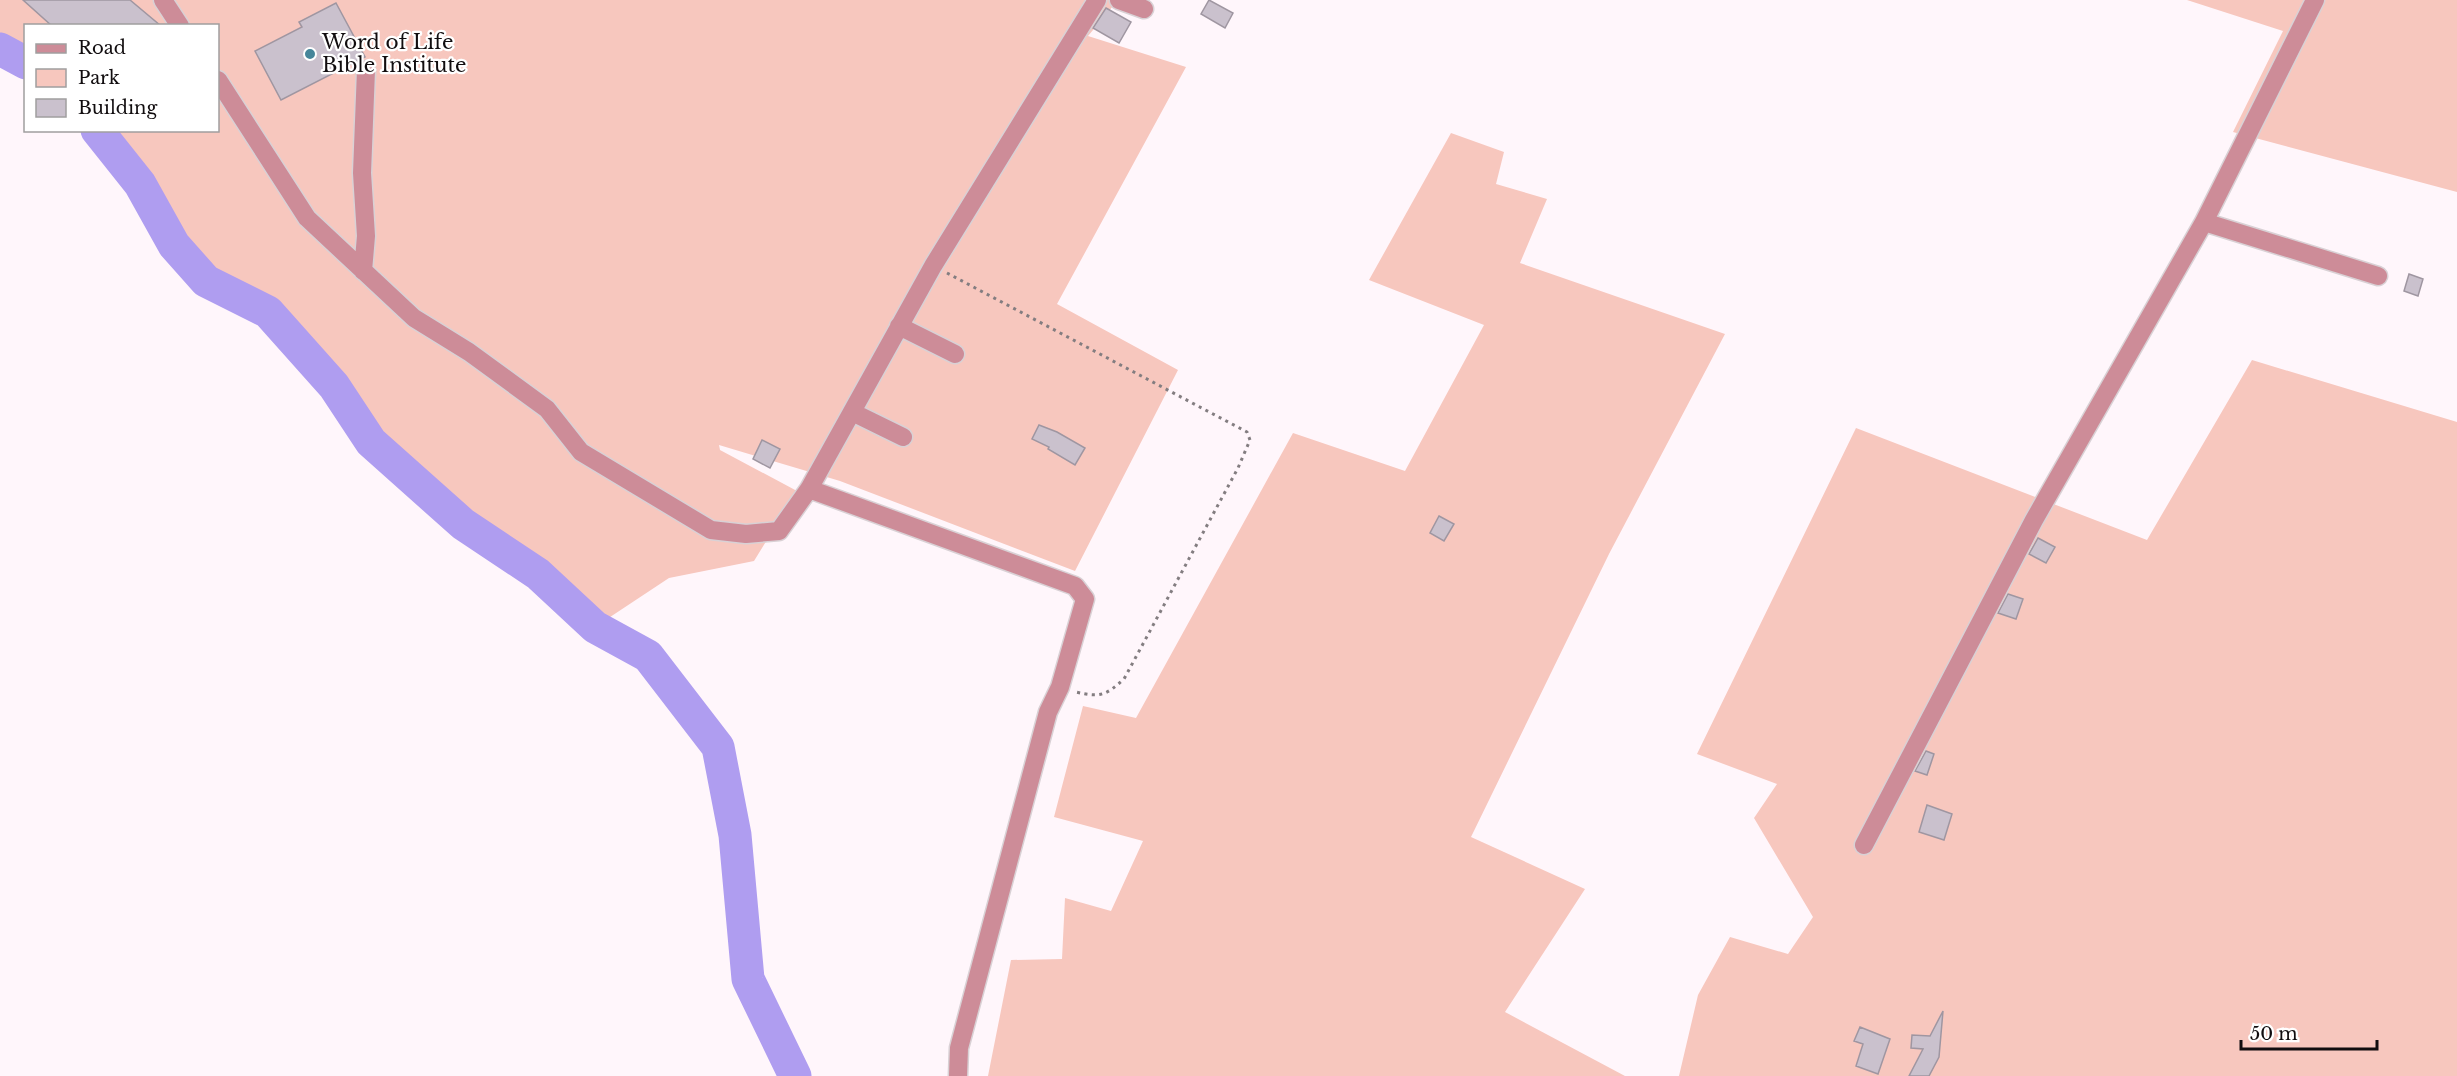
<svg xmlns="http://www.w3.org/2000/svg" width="2457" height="1076" viewBox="0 0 2457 1076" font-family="'Libre Baskerville',serif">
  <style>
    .green { fill: #f7c7be }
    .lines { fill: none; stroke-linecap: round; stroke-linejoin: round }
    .river { stroke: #af9df0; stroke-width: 33 }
    .building { fill: #cac1cd; stroke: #9f96a1; stroke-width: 1.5 }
    .minor-casing { stroke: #d9d1d5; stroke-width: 21 }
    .path { stroke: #837d80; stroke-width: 3; stroke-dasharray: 3 4.5; stroke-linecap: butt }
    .minor { stroke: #cd8c98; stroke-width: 18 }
    .poi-dot { fill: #46869a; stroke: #fff; stroke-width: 2 }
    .labels { text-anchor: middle; stroke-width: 4.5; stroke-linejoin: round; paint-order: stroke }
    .poi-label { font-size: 20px; fill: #110d0f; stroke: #fff; text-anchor: start }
  </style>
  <rect width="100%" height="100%" fill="#fff6fb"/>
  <path class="green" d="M 0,0 L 1118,0 L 1088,36 L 1186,67 L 1057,304 L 1178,370 L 1075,571 L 840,481 L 719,445 L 720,450 L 797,491 L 754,561 L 669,578 L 595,627 L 538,574 L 463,524 L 371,442 L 268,312 L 206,281 L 174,245 L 140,184 L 97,131 L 218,130 L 218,26 L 26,26 L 25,63 L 0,49 Z
    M 2187,0 L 2457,0 L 2457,192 L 2233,132 L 2283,31 Z
    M 1451,133 L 1504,152 L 1496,184 L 1547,199 L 1520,263 L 1725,334 L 1609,554 L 1471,837 L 1585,889 L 1505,1012 L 1625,1076 L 988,1076 L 1011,960 L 1062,959 L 1065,898 L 1111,911 L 1143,841 L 1054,817 L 1083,706 L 1136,718 L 1293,433 L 1405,471 L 1484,325 L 1369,280 Z
    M 2252,360 L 2457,422 L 2457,1076 L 1679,1076 L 1698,995 L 1730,937 L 1788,954 L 1813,917 L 1754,818 L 1777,784 L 1697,754 L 1856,428 L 2147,540 Z"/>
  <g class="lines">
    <path class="river" d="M 0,49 L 26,63
      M 97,130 L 140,184 L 174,245 L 206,281 L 268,312 L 334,386 L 371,442 L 463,524 L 538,574 L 595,627 L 648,656 L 718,747 L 735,835 L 748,979 L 795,1076"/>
  </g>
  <path class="building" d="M 23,0 L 130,0 L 161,26 L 52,26 Z
    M 1209,0 L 1233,13 L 1225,28 L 1201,14 Z
    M 336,3 L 365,57 L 281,100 L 255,51 L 302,27 L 299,22 Z
    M 1106,8 L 1131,22 L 1119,43 L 1093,28 Z
    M 2409,274 L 2423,279 L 2418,296 L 2404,291 Z
    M 1039,425 L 1057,432 L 1085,448 L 1075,465 L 1048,449 L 1049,447 L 1032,439 Z
    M 762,440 L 780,449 L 770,468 L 753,459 Z
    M 1439,516 L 1454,524 L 1444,541 L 1430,533 Z
    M 2038,538 L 2055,547 L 2046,563 L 2029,554 Z
    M 2008,594 L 2023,599 L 2016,619 L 1998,613 Z
    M 1926,751 L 1934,754 L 1927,775 L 1915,771 Z
    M 1927,805 L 1952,814 L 1944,840 L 1919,832 Z
    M 1943,1011 L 1939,1057 L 1929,1076 L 1909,1076 L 1923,1049 L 1911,1048 L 1912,1035 L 1930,1036 Z
    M 1860,1027 L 1890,1039 L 1878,1074 L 1856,1066 L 1863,1044 L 1854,1041 Z"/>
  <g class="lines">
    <g class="minor-casing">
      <path id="minor" d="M 163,0 L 180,26
        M 1119,0 L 1144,9
        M 218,80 L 307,218 L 414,318 L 469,352 L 547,409 L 581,452 L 711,530 L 746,534 L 779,531 L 809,489 L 933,266 L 1097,0
        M 2204,222 L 2378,276
        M 363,271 L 366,236 L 362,173 L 366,70
        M 899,326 L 955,354
        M 852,412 L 903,437
        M 809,489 L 1075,586 L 1085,599 L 1060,687 L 1048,712 L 959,1048 L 958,1076
        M 1864,845 L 2034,520 L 2204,222 L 2315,0"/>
    </g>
    <path class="path" d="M 947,273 L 1247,432 L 1250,440 L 1238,468 L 1124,679 C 1106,695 1101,698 1076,692"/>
    <use href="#minor" class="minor"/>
  </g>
  <circle class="poi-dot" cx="310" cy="54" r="6"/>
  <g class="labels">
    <g class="poi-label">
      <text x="322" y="49">Word of Life<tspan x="322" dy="23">Bible Institute</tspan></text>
    </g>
  </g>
  <rect x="24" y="24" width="195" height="108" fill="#ffffff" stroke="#a09e9f" stroke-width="1.5"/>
  <rect x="36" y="44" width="30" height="9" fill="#cd8c98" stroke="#a09e9f" stroke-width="1.5"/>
  <text x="78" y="54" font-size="18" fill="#110d0f">Road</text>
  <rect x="36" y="69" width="30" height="18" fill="#f7c7be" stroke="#a09e9f" stroke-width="1.5"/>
  <text x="78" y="84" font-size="18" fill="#110d0f">Park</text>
  <rect x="36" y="99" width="30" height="18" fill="#cac1cd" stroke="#a09e9f" stroke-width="1.5"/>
  <text x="78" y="114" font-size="18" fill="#110d0f">Building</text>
  <path d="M2241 1040v9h136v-9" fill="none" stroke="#110d0f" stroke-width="3"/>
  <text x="2250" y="1040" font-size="18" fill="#110d0f" stroke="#ffffff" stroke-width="4.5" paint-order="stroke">50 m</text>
</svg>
